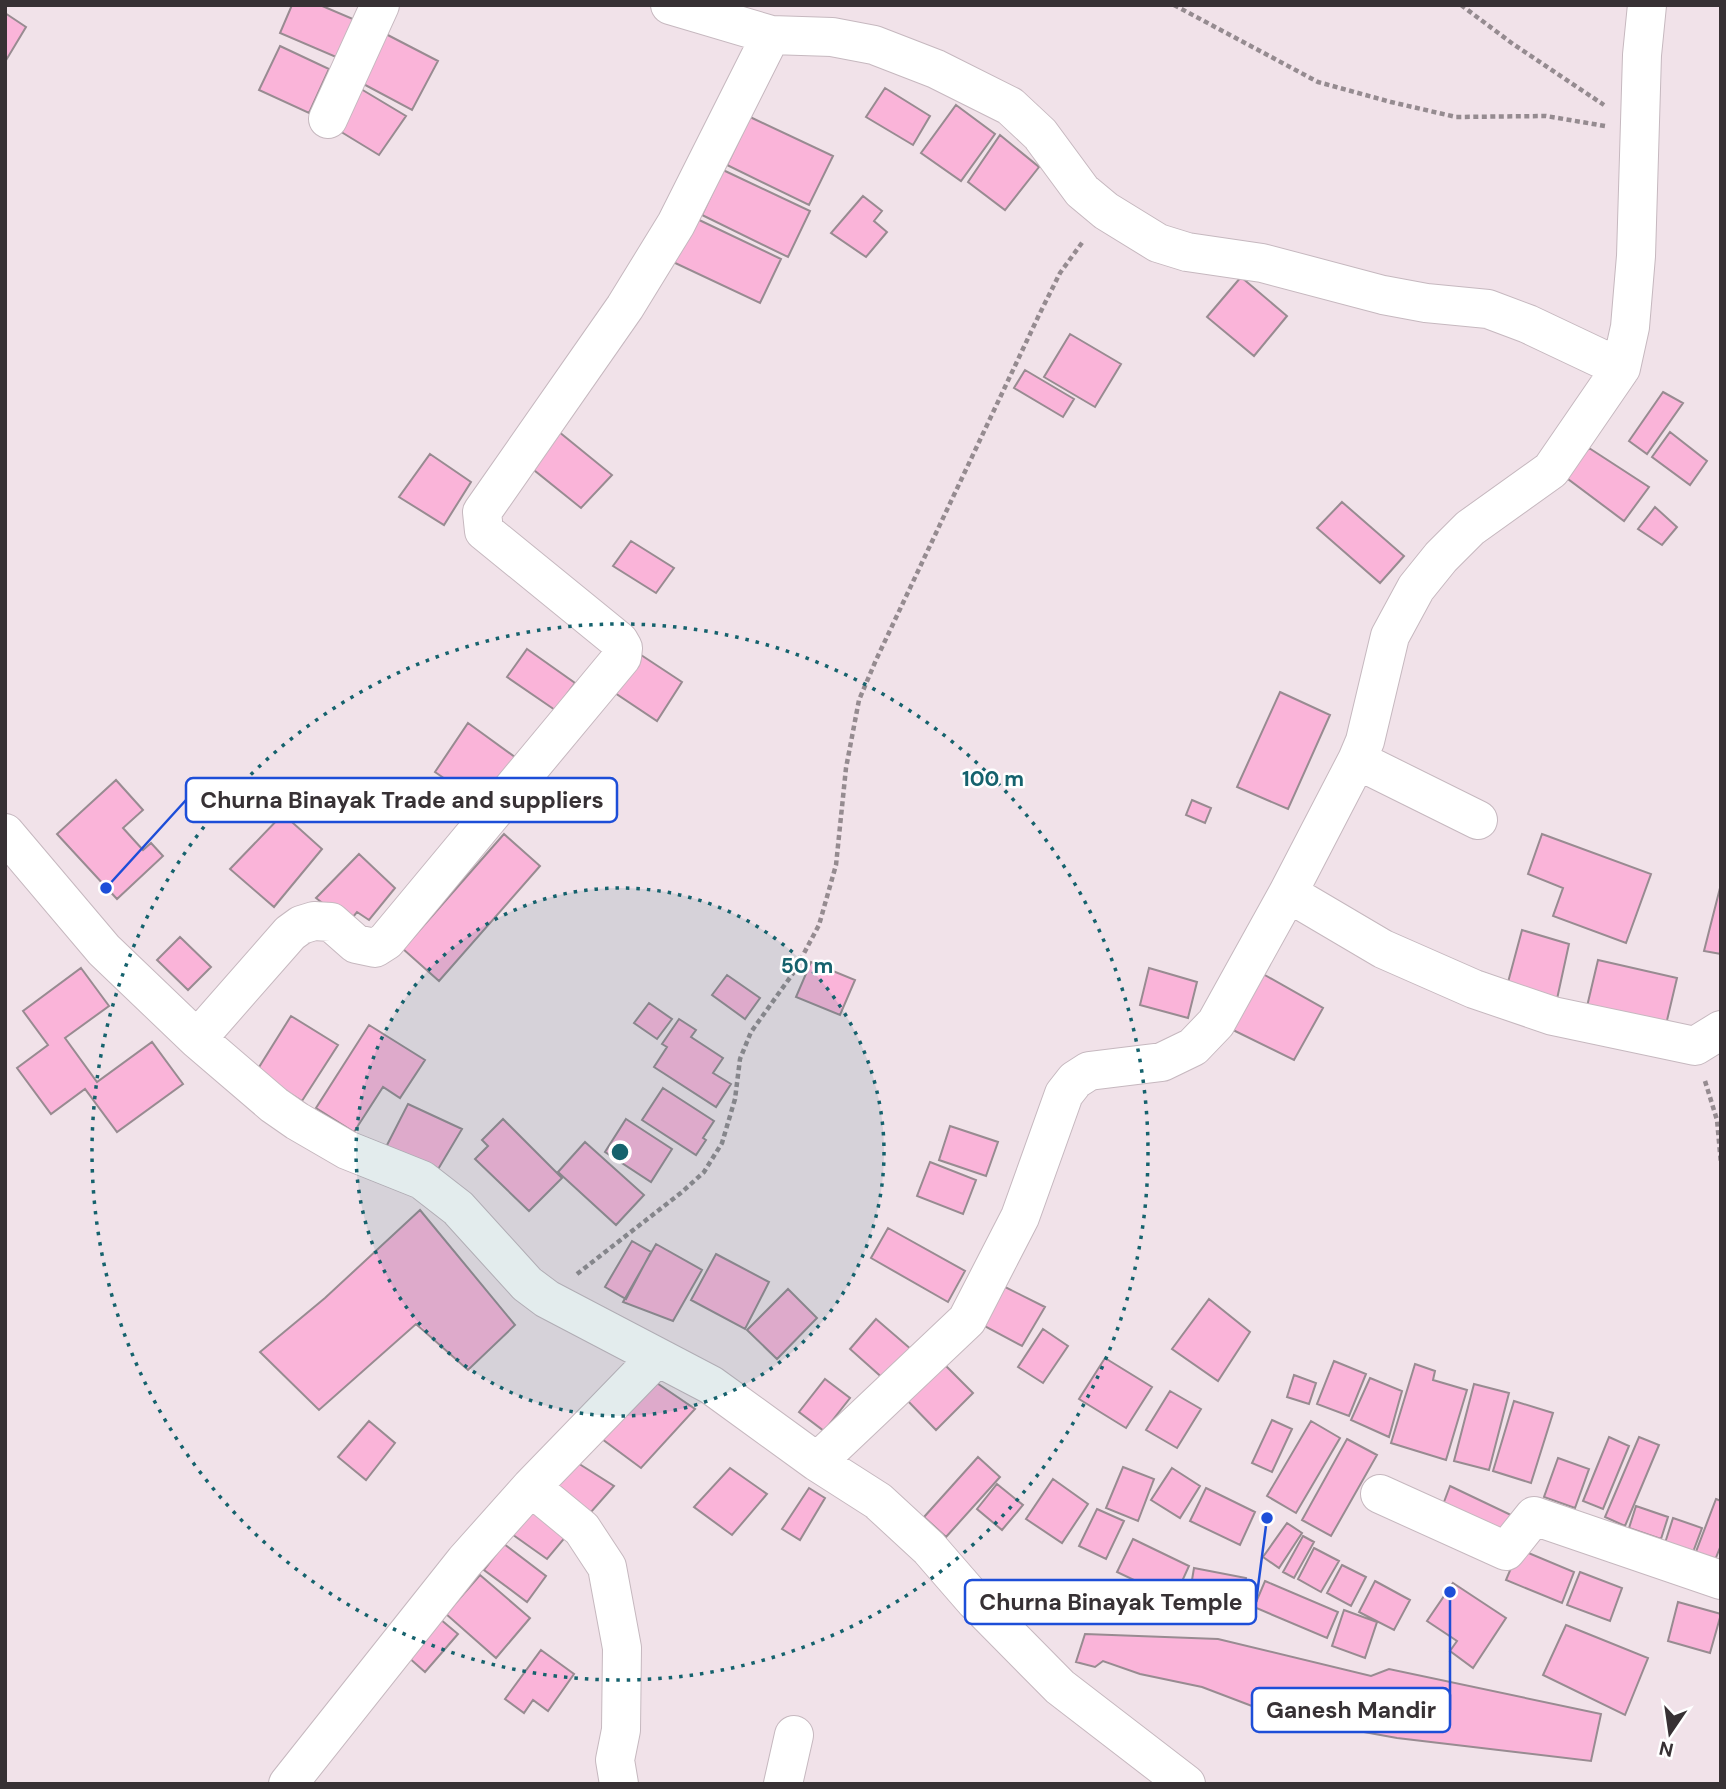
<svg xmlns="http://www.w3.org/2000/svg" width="1726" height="1789" viewBox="0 0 1726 1789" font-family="'DM Sans',sans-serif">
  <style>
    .building { fill: #fab4d9; stroke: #988b91; stroke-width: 2 }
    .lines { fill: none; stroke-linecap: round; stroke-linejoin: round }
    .minor-casing { stroke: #c6b8bf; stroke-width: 40 }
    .path { stroke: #958b90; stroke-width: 4.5; stroke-dasharray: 5 3.5; stroke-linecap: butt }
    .minor { stroke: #fff; stroke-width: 38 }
    .ring { fill: none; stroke: #15626d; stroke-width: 3.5; stroke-dasharray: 3.5 7 }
    .centre { fill: #15626d; stroke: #fff; stroke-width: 3.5 }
    .ring-label { font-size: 21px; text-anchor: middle; font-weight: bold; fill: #15626d; stroke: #fff; stroke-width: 5; stroke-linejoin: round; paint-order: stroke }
    .leader { fill: none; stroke: #1d4ed8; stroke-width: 2.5 }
    .callout-dot { fill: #1d4ed8; stroke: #fff; stroke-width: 2.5 }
    .callout { fill: #fff; stroke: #1d4ed8; stroke-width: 2.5 }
    .callout-label { font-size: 23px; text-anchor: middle; font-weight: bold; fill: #373134 }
  </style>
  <rect width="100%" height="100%" fill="#f1e2e9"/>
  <path class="building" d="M 292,5 L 320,5 L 367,25 L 350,63 L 280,33 Z
    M 5,13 L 26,27 L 5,62 Z
    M 380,31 L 438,61 L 412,110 L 354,79 Z
    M 280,46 L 329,69 L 309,113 L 259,90 Z
    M 885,88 L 930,116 L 913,145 L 866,117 Z
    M 361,89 L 406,116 L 379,155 L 338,130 Z
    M 956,105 L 995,134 L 961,181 L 921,153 Z
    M 750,117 L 833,156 L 809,205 L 727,165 Z
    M 1000,135 L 1039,167 L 1005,210 L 968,182 Z
    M 723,170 L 810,211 L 788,257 L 702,215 Z
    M 863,196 L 882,211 L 874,221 L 887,232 L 866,257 L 831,233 Z
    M 695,218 L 781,259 L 760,303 L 673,262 Z
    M 1241,277 L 1287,316 L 1254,356 L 1207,317 Z
    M 1070,334 L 1121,364 L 1095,407 L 1044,377 Z
    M 1025,370 L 1074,399 L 1063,417 L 1014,388 Z
    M 1663,392 L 1683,403 L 1647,454 L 1629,441 Z
    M 553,427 L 612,475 L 581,508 L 524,462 Z
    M 1670,432 L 1707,461 L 1690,485 L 1652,457 Z
    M 1589,448 L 1649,487 L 1624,521 L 1564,476 Z
    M 430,454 L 471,482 L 444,525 L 399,497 Z
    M 1342,502 L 1404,556 L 1380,583 L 1317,528 Z
    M 1655,507 L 1677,527 L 1662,545 L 1638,529 Z
    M 631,541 L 674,568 L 656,593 L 613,566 Z
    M 527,649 L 575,683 L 555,710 L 507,677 Z
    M 635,651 L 682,682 L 657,721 L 609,689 Z
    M 1280,692 L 1330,715 L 1288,809 L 1237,787 Z
    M 468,723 L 519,760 L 498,784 L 467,794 L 435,772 Z
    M 116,780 L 143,810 L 123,828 L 143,850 L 151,843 L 163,856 L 117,899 L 57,834 Z
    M 1192,800 L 1211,808 L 1205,823 L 1186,815 Z
    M 283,814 L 322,849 L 274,907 L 230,869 Z
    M 504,834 L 540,866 L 439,981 L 403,949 Z
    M 1542,834 L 1651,874 L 1626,943 L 1553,916 L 1563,888 L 1528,874 Z
    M 359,854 L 395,888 L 369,920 L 357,912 L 348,923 L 316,898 Z
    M 1721,884 L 1721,954 L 1704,951 Z
    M 1522,930 L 1569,944 L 1557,999 L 1507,986 Z
    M 180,937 L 211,967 L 188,990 L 157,960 Z
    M 1598,960 L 1677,978 L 1664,1033 L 1585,1015 Z
    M 811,962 L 855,980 L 840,1015 L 796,997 Z
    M 81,968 L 109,1006 L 65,1038 L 97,1082 L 152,1042 L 183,1084 L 117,1132 L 85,1089 L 51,1114 L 17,1068 L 48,1045 L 23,1011 Z
    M 1149,968 L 1197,982 L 1188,1018 L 1140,1005 Z
    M 1263,974 L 1323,1008 L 1294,1060 L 1233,1030 Z
    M 727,975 L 760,998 L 745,1019 L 712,995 Z
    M 649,1003 L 672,1019 L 657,1039 L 634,1023 Z
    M 291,1016 L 338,1045 L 302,1101 L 256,1072 Z
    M 679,1019 L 696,1030 L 691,1037 L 723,1058 L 713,1073 L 731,1084 L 716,1107 L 654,1067 L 667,1047 L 662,1044 Z
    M 369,1025 L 425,1060 L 400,1098 L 383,1087 L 354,1132 L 316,1108 Z
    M 663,1088 L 714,1121 L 703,1138 L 706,1140 L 696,1155 L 642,1120 Z
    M 408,1104 L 462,1129 L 437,1171 L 386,1147 Z
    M 503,1119 L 562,1178 L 529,1211 L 475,1159 L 488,1146 L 482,1140 Z
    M 626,1119 L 672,1149 L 651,1182 L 605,1152 Z
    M 950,1126 L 998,1142 L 986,1176 L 939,1160 Z
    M 585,1142 L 644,1195 L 616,1225 L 558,1172 Z
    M 930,1162 L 976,1180 L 963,1214 L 917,1196 Z
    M 420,1210 L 515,1325 L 468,1370 L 416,1324 L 319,1410 L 260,1352 L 325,1298 Z
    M 888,1228 L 965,1271 L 948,1302 L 871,1258 Z
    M 632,1241 L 651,1252 L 626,1299 L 605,1287 Z
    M 656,1244 L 702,1270 L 673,1321 L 623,1302 Z
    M 716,1254 L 769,1282 L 745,1329 L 691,1300 Z
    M 999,1284 L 1045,1307 L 1022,1346 L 975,1321 Z
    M 788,1289 L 817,1318 L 777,1359 L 747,1330 Z
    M 1209,1299 L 1250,1332 L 1218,1381 L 1172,1349 Z
    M 876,1319 L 912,1350 L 886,1381 L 850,1349 Z
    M 1043,1329 L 1068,1346 L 1043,1383 L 1018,1367 Z
    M 1105,1358 L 1152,1387 L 1126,1428 L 1079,1399 Z
    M 1334,1361 L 1366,1374 L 1349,1416 L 1317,1404 Z
    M 942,1362 L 973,1393 L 936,1430 L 905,1398 Z
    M 1415,1364 L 1435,1371 L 1433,1380 L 1467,1390 L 1446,1460 L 1391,1443 Z
    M 645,1375 L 695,1409 L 641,1468 L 598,1436 Z
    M 1294,1375 L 1316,1383 L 1309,1404 L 1287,1397 Z
    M 1370,1378 L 1402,1391 L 1389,1437 L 1351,1420 Z
    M 825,1379 L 850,1398 L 824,1431 L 799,1412 Z
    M 1474,1384 L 1509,1393 L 1489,1470 L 1454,1461 Z
    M 1170,1391 L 1201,1409 L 1177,1448 L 1146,1430 Z
    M 1514,1401 L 1553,1413 L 1531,1483 L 1493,1471 Z
    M 1272,1420 L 1292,1429 L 1272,1472 L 1252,1463 Z
    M 369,1421 L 395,1443 L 366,1480 L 338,1457 Z
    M 1311,1421 L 1340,1438 L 1296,1513 L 1267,1496 Z
    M 1609,1437 L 1629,1446 L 1603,1509 L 1583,1501 Z
    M 1639,1437 L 1659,1445 L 1625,1526 L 1605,1517 Z
    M 1347,1439 L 1377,1455 L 1331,1536 L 1302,1520 Z
    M 978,1457 L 1000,1477 L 946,1537 L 924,1517 Z
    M 1558,1458 L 1589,1469 L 1575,1508 L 1544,1497 Z
    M 573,1460 L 614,1486 L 584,1520 L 546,1494 Z
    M 1123,1467 L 1154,1479 L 1138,1521 L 1106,1508 Z
    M 730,1468 L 767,1494 L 732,1535 L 694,1507 Z
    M 1172,1468 L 1200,1486 L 1180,1518 L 1151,1500 Z
    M 1053,1479 L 1088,1504 L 1062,1543 L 1026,1519 Z
    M 997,1484 L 1023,1505 L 1002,1530 L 977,1509 Z
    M 1450,1486 L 1511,1515 L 1500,1540 L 1444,1502 Z
    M 809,1488 L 825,1498 L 800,1540 L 782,1529 Z
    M 1206,1488 L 1255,1512 L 1240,1545 L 1190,1521 Z
    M 537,1498 L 573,1528 L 547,1559 L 509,1532 Z
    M 1716,1499 L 1721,1501 L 1721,1545 L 1713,1565 L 1694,1557 Z
    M 1636,1506 L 1668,1517 L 1661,1539 L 1629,1528 Z
    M 1097,1509 L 1124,1521 L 1106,1559 L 1079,1546 Z
    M 1673,1518 L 1702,1528 L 1693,1552 L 1665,1543 Z
    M 1287,1523 L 1302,1533 L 1279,1568 L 1263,1557 Z
    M 1303,1536 L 1314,1542 L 1294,1578 L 1283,1572 Z
    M 1133,1539 L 1189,1566 L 1174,1599 L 1117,1572 Z
    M 504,1544 L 546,1576 L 527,1602 L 484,1570 Z
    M 1314,1548 L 1339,1561 L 1321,1592 L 1298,1579 Z
    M 1519,1549 L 1574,1572 L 1562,1603 L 1506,1580 Z
    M 1342,1565 L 1366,1577 L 1351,1606 L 1327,1593 Z
    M 1194,1568 L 1246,1578 L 1240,1608 L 1189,1598 Z
    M 1580,1572 L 1622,1588 L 1610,1621 L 1567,1605 Z
    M 480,1575 L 530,1618 L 496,1658 L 446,1614 Z
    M 1265,1581 L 1338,1612 L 1327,1638 L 1254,1607 Z
    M 1375,1581 L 1410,1600 L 1394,1630 L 1359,1612 Z
    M 1453,1583 L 1506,1618 L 1473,1668 L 1450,1651 L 1457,1641 L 1427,1621 Z
    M 1678,1602 L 1721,1614 L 1710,1653 L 1668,1641 Z
    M 1344,1610 L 1377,1622 L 1365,1658 L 1332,1646 Z
    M 440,1619 L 458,1634 L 425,1672 L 408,1657 Z
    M 1566,1625 L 1648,1658 L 1625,1715 L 1543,1675 Z
    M 1085,1634 L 1218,1639 L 1371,1676 L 1389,1669 L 1601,1714 L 1591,1761 L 1397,1738 L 1281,1717 L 1202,1687 L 1140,1674 L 1103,1661 L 1095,1667 L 1076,1662 Z
    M 541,1650 L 574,1674 L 548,1711 L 533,1700 L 524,1713 L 505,1699 Z"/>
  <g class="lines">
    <g class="minor-casing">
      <path id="minor" d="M 670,5 L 771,35 L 832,37 L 874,45 L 936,69 L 1010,106 L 1040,134 L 1082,191 L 1106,211 L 1158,243 L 1187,252 L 1262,263 L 1383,295 L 1426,303 L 1488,309 L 1528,324 L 1621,368
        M 328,119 L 380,5
        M 1357,760 L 1478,820
        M 5,833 L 104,950 L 197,1039 L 274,1105 L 297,1121 L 347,1150 L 422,1180 L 458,1208 L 527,1284 L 547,1299 L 711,1385 L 817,1462 L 878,1501 L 929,1548 L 975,1601 L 1060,1687 L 1186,1784
        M 1288,893 L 1383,949 L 1474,989 L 1553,1016 L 1695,1046 L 1721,1030
        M 197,1039 L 290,933 L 301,925 L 314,921 L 331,922 L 356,944 L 375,948 L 386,941 L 622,657 L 623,648 L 619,641 L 484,531 L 482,512 L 625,307 L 676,224 L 771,35
        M 817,1462 L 967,1320 L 1020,1217 L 1064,1094 L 1075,1080 L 1089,1071 L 1162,1062 L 1193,1047 L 1216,1023 L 1288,893 L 1357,760 L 1365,741 L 1390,636 L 1416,588 L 1441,557 L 1470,528 L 1551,470 L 1621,368 L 1630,327 L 1636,256 L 1642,55 L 1647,5
        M 531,1487 L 582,1529 L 607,1567 L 622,1648 L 621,1730 L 615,1760 L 619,1784
        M 1380,1494 L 1506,1551 L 1534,1516 L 1721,1580
        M 288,1784 L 465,1561 L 531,1487 L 657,1357
        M 783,1784 L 794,1735"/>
    </g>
    <path class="path" d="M 1174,5 L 1318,82 L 1391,102 L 1456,117 L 1546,116 L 1605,126
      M 1461,5 L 1513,44 L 1604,105
      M 1705,1081 L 1717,1120 L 1721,1164
      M 577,1274 L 682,1192 L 704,1172 L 722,1143 L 735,1099 L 740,1059 L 751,1032 L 794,972 L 819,925 L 836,865 L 846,768 L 859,700 L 876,660 L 1039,315 L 1060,273 L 1084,240"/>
    <use href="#minor" class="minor"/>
  </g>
  <circle cx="620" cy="1152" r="264" fill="#15626d" fill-opacity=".12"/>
  <g class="ring">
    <circle cx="620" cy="1152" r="264"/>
    <circle cx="620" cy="1152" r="528"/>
  </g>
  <circle cx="620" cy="1152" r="10" class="centre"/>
  <g class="ring-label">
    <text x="993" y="786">100 m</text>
    <text x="807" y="973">50 m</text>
  </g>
  <path class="leader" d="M106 888L186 800M1267 1518L1256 1602M1450 1592L1450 1710"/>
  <g class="callout-dot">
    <circle cx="106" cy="888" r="7"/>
    <circle cx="1267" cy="1518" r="7"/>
    <circle cx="1450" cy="1592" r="7"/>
  </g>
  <g class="callout">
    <rect x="186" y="778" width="431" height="44" rx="7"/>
    <rect x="965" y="1580" width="291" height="44" rx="7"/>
    <rect x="1252" y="1688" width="198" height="44" rx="7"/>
  </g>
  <g class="callout-label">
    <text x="402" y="808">Churna Binayak Trade and suppliers</text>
    <text x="1111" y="1610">Churna Binayak Temple</text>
    <text x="1351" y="1718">Ganesh Mandir</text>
  </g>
  <rect width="1726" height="1789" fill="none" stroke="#373134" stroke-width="14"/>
  <g transform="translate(1670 1733) rotate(193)" stroke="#ffffff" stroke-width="5" paint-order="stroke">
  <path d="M0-5L12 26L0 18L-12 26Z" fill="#373134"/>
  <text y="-10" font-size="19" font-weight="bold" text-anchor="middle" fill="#373134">N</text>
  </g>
</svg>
